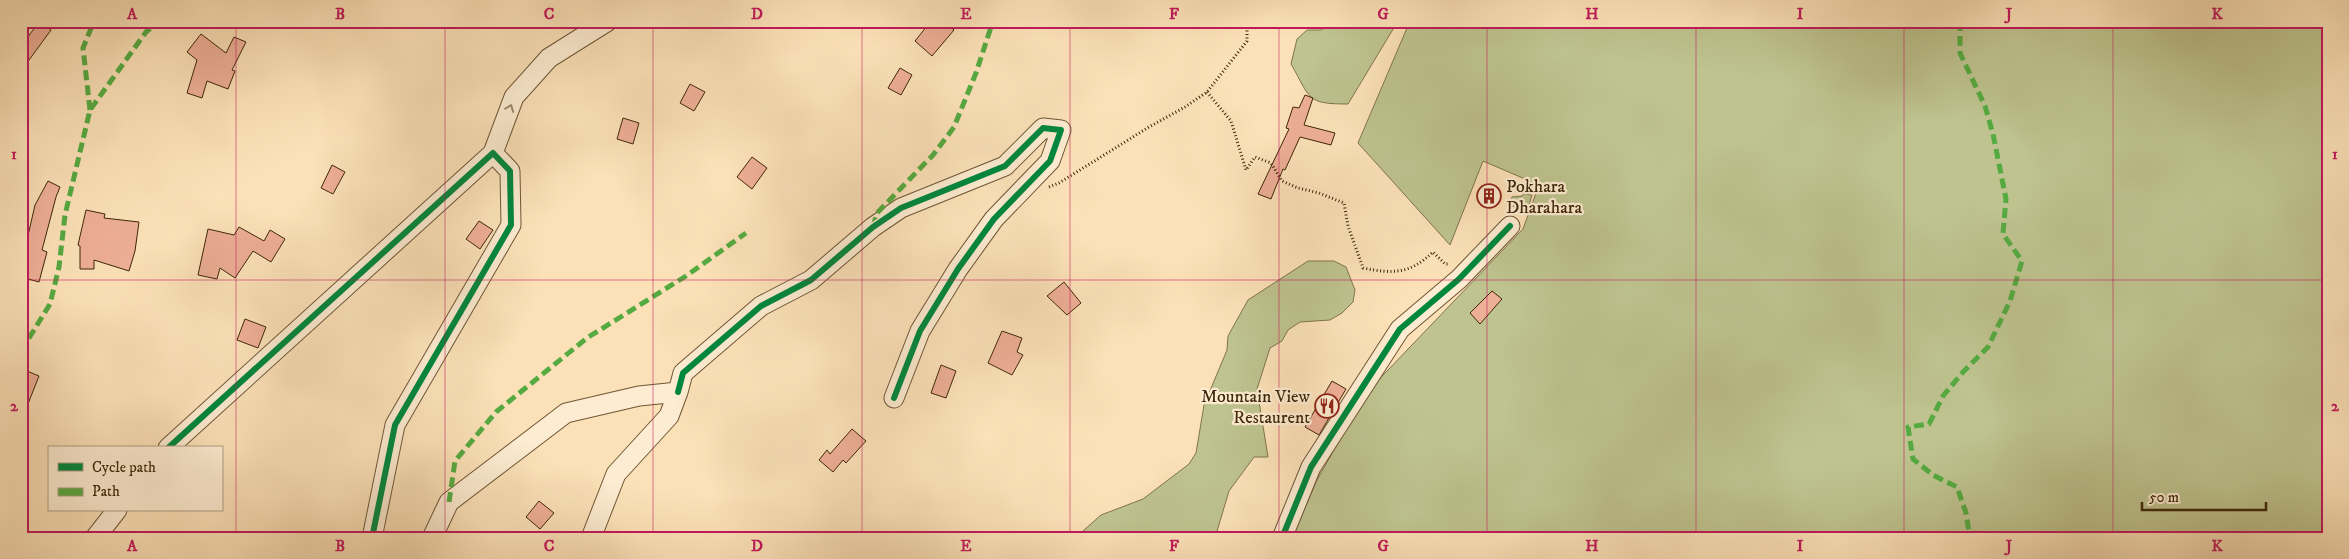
<svg xmlns="http://www.w3.org/2000/svg" width="2349" height="559" viewBox="0 0 2349 559" font-family="'IM FELL DW Pica',serif">
  <style>
    .green { fill: #bec38f; stroke: #7e754c }
    .building { fill: #eeaf97; stroke: #3e2708 }
    .lines { fill: none; stroke-linecap: round; stroke-linejoin: round }
    .street-casing { stroke: #6e5634; stroke-width: 21 }
    .path { stroke: #3e2708; stroke-width: 3; stroke-dasharray: 1 2.5; stroke-linecap: butt }
    .street { stroke: #fdecd1; stroke-width: 19 }
    .quiet { stroke: #55aa41; stroke-width: 5; stroke-dasharray: 10 5; stroke-linecap: butt }
    .cycleway-casing { stroke: #fdecd1; stroke-width: 9 }
    .cycleway { stroke: #00873e; stroke-width: 6 }
    .oneway { stroke: #9e8a6c }
    .grid { fill: none; stroke: #c2185b; stroke-width: 1; stroke-opacity: 0.55 }
    .labels { text-anchor: middle; stroke-width: 4.5; stroke-linejoin: round; paint-order: stroke }
    .poi-label { font-size: 18px; fill: #3e2708; stroke: #fdecd1; text-anchor: start }
    .neatline { fill: none; stroke: #c2185b; stroke-width: 2 }
    .grid-label { font-size: 16px; text-anchor: middle; font-weight: bold; fill: #c2185b }
  </style>
  <rect width="100%" height="100%" fill="#fce1b8"/>
  <filter id="stains"><feTurbulence type="fractalNoise" baseFrequency=".004" numOctaves="4"/><feColorMatrix values="0 0 0 0 .2 0 0 0 0 .09 0 0 0 0 .02 0 0 0 .5 -.17"/></filter>
  <radialGradient id="worn" r=".72"><stop offset=".6" stop-color="#630" stop-opacity="0"/><stop offset="1" stop-color="#630" stop-opacity=".3"/></radialGradient>
  <path class="green" d="M 1334,21 L 1398,21 L 1348,104 C 1306,104 1311,99 1291,64 L 1297,39 L 1307,30 L 1321,30 Z
    M 1410,21 L 2328,21 L 2328,538 L 1292,538 L 1317,480 L 1366,393 L 1523,229 L 1539,185 L 1483,161 L 1450,245 L 1358,143 Z
    M 1524,194 L 1532,195 L 1527,212 L 1510,205 L 1512,197 L 1522,196 Z
    M 1308,261 L 1334,261 L 1346,267 L 1355,290 L 1353,302 L 1342,313 L 1330,320 L 1300,322 L 1288,330 L 1282,341 L 1270,348 L 1257,389 L 1268,457 L 1254,457 L 1229,491 L 1215,538 L 1075,538 L 1101,515 L 1143,499 L 1189,464 L 1196,453 L 1204,405 L 1227,350 L 1228,336 L 1248,300 Z"/>
  <path class="building" d="M 931,21 L 943,21 L 954,30 L 932,56 L 915,41 Z
    M 39,22 L 51,30 L 21,71 L 21,46 Z
    M 201,34 L 226,53 L 234,37 L 246,42 L 232,70 L 235,71 L 228,89 L 207,81 L 202,98 L 187,93 L 197,60 L 187,52 Z
    M 900,68 L 912,75 L 901,95 L 888,88 Z
    M 690,84 L 705,92 L 694,111 L 680,103 Z
    M 1305,95 L 1313,98 L 1304,125 L 1335,133 L 1331,145 L 1300,137 L 1285,170 L 1283,169 L 1271,199 L 1258,194 L 1289,129 L 1286,128 L 1293,107 L 1299,108 Z
    M 623,118 L 639,123 L 633,144 L 617,139 Z
    M 752,157 L 767,168 L 752,189 L 737,177 Z
    M 332,165 L 345,172 L 333,194 L 321,188 Z
    M 48,181 L 60,187 L 56,197 L 42,250 L 47,252 L 39,282 L 21,277 L 21,266 L 35,205 Z
    M 86,210 L 105,214 L 104,218 L 139,222 L 135,251 L 129,271 L 94,260 L 94,269 L 80,269 L 80,246 L 78,245 Z
    M 479,221 L 493,230 L 480,249 L 466,239 Z
    M 239,227 L 264,241 L 270,230 L 285,239 L 271,262 L 253,251 L 235,278 L 220,268 L 217,279 L 198,275 L 208,229 L 234,235 Z
    M 1064,282 L 1081,303 L 1067,315 L 1047,296 Z
    M 1492,291 L 1502,299 L 1480,324 L 1470,313 Z
    M 245,319 L 266,327 L 258,348 L 237,340 Z
    M 1002,331 L 1022,338 L 1017,352 L 1023,355 L 1012,375 L 988,363 Z
    M 941,365 L 956,371 L 946,398 L 931,393 Z
    M 27,371 L 39,376 L 22,419 L 21,384 Z
    M 1332,381 L 1346,389 L 1319,435 L 1305,427 Z
    M 852,429 L 866,441 L 846,463 L 843,460 L 833,472 L 819,460 L 827,450 L 830,454 Z
    M 539,501 L 554,513 L 540,529 L 526,517 Z"/>
  <g class="lines">
    <g class="street-casing">
      <path id="street" d="M 493,153 L 514,97 L 549,58 L 608,21
        M 678,392 L 683,373 L 761,306 L 811,280 L 873,227 L 901,208 L 1005,166 L 1043,128 L 1061,130 L 1050,161 L 994,219 L 958,269 L 920,331 L 894,398
        M 168,448 L 493,153 L 510,171 L 511,225 L 395,425 L 372,538
        M 95,538 L 117,510
        M 432,538 L 449,502 L 566,413 L 639,396 L 678,392 L 669,416 L 616,474 L 591,538
        M 1282,538 L 1311,467 L 1400,329 L 1459,279 L 1510,226"/>
    </g>
    <path class="path" d="M 1207,92 L 1231,121 L 1246,170 L 1255,157 L 1271,163 L 1282,181 L 1298,188 L 1319,193 L 1344,203 L 1348,226 L 1363,268 C 1393,274 1410,274 1433,252 L 1445,264 L 1449,264
      M 1049,187 L 1059,183 L 1149,127 L 1185,107 L 1207,92 L 1247,41 L 1247,21"/>
    <use href="#street" class="street"/>
    <path class="quiet" d="M 1960,21 L 1960,53 L 1985,106 L 1993,134 L 2006,199 L 2003,234 L 2022,261 L 2010,301 L 1988,347 L 1963,372 L 1943,396 L 1929,424 L 1908,427 L 1913,459 L 1933,475 L 1957,487 L 1966,513 L 1970,538
      M 90,110 L 83,48 L 94,21
      M 873,227 L 877,213 L 933,155 L 954,127 L 976,73 L 993,21
      M 21,351 L 50,304 L 59,267 L 65,215 L 90,110 L 146,32 L 159,21
      M 449,502 L 455,461 L 496,412 L 587,338 L 686,276 L 746,233"/>
    <g class="cycleway-casing">
      <path id="cycleway" d="M 678,392 L 683,373 L 761,306 L 811,280 L 873,227 L 901,208 L 1005,166 L 1043,128 L 1061,130 L 1050,161 L 994,219 L 958,269 L 920,331 L 894,398
        M 168,448 L 493,153 L 510,171 L 511,225 L 395,425 L 372,538
        M 1282,538 L 1311,467 L 1400,329 L 1459,279 L 1510,226"/>
    </g>
    <use href="#cycleway" class="cycleway"/>
  </g>
  <defs><path id="oneway-chevron" d="M-2-3.5L2.5 0L-2 3.5" fill="none" stroke-width="1.6" stroke-linecap="round" stroke-linejoin="round" transform="scale(1.25)"/></defs>
  <use class="oneway" href="#oneway-chevron" transform="translate(510 108) rotate(-69)"/>
  <path class="grid" d="M 236,21 L 236,538M 445,21 L 445,538M 653,21 L 653,538M 862,21 L 862,538M 1070,21 L 1070,538M 1279,21 L 1279,538M 1487,21 L 1487,538M 1696,21 L 1696,538M 1904,21 L 1904,538M 2113,21 L 2113,538M 21,280 L 2328,280"/>
  <defs>
    <g id="building-ring" transform="scale(1.25)"><circle r="9.5" fill="#fdecd1" stroke="#8f2418" stroke-width="1.5"/><path d="M-4-6H4V6H1V3H-1V6H-4ZM-2.5-4.3h1.7v1.8h-1.7ZM.8-4.3h1.7v1.8H.8ZM-2.5-1h1.7V.8h-1.7ZM.8-1h1.7V.8H.8Z" fill="#8f2418"/></g>
    <g id="restaurant-ring" transform="scale(1.25)"><circle r="9.5" fill="#fdecd1" stroke="#8f2418" stroke-width="1.5"/><path d="M-5-6h1v4h1v-4h1v4h1v-4h1v5L-1.5 .5V6h-2V.5L-5-1ZM5-6V6H3V1.5H1.5Q1.5-4 5-6Z" fill="#8f2418"/></g>
  </defs>
  <g fill-rule="evenodd">
    <use href="#building-ring" x="1489" y="196"/>
    <use href="#restaurant-ring" x="1327" y="406"/>
  </g>
  <g class="labels">
    <g class="poi-label">
      <text x="1506" y="192">Pokhara<tspan x="1506" dy="21">Dharahara</tspan></text>
      <text x="1310" y="402" text-anchor="end">Mountain View<tspan x="1310" dy="21">Restaurent</tspan></text>
    </g>
  </g>
  <rect width="2349" height="559" fill="none" stroke="#fce1b8" stroke-width="55"/>
  <rect x="48" y="446" width="175" height="65" fill="#fdecd1" stroke="#b19d81"/>
  <rect x="58" y="463" width="25" height="8" fill="#00873e" stroke="#b19d81"/>
  <text x="92" y="472" font-size="15" fill="#3e2708">Cycle path</text>
  <rect x="58" y="488" width="25" height="8" fill="#55aa41" stroke="#b19d81"/>
  <text x="92" y="496" font-size="15" fill="#3e2708">Path</text>
  <path d="M2142 502v8h124v-8" fill="none" stroke="#3e2708" stroke-width="2.5"/>
  <text x="2149" y="502" font-size="15" fill="#3e2708" stroke="#fdecd1" stroke-width="4" paint-order="stroke">50 m</text>
  <rect x="28" y="28" width="2294" height="504" class="neatline"/>
  <g class="grid-label">
    <text x="132" y="19">A</text>
    <text x="340" y="19">B</text>
    <text x="549" y="19">C</text>
    <text x="757" y="19">D</text>
    <text x="966" y="19">E</text>
    <text x="1174" y="19">F</text>
    <text x="1383" y="19">G</text>
    <text x="1592" y="19">H</text>
    <text x="1800" y="19">I</text>
    <text x="2009" y="19">J</text>
    <text x="2217" y="19">K</text>
    <text x="14" y="159">1</text>
    <text x="2335" y="159">1</text>
    <text x="14" y="411">2</text>
    <text x="2335" y="411">2</text>
    <text x="132" y="551">A</text>
    <text x="340" y="551">B</text>
    <text x="549" y="551">C</text>
    <text x="757" y="551">D</text>
    <text x="966" y="551">E</text>
    <text x="1174" y="551">F</text>
    <text x="1383" y="551">G</text>
    <text x="1592" y="551">H</text>
    <text x="1800" y="551">I</text>
    <text x="2009" y="551">J</text>
    <text x="2217" y="551">K</text>
  </g>
  <rect width="100%" height="100%" filter="url(#stains)"/>
  <rect width="100%" height="100%" fill="url(#worn)"/>
</svg>
